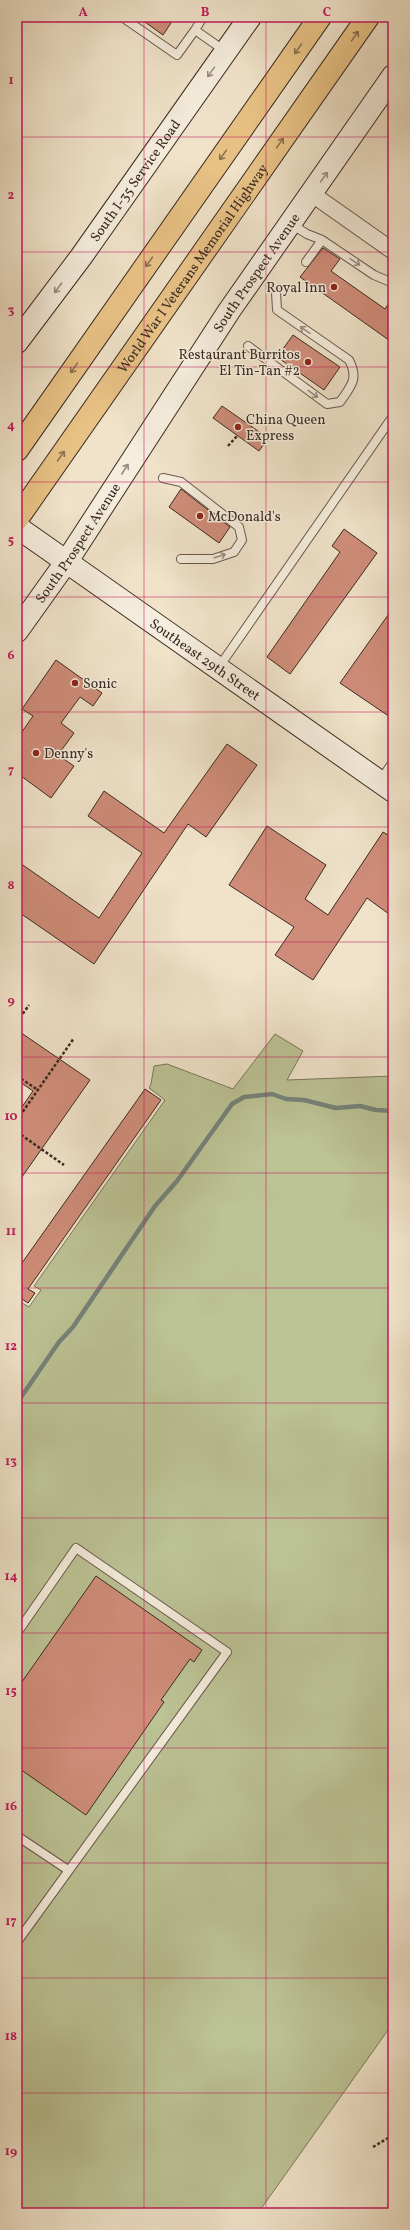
<svg xmlns="http://www.w3.org/2000/svg" width="410" height="2230" viewBox="0 0 410 2230" font-family="Vollkorn,serif">
  <style>
    .green { fill: #bcc395; stroke: #7b775c }
    .lines { fill: none; stroke-linecap: round; stroke-linejoin: round }
    .stream { stroke: #74837a; stroke-width: 4.5 }
    .building { fill: #cf8d79; stroke: #3a2b22 }
    .lane-casing { stroke: #68594c; stroke-width: 10 }
    .street-casing { stroke: #68594c; stroke-width: 18 }
    .secondary-casing { stroke: #3a2b22; stroke-width: 24 }
    .highway-casing { stroke: #3a2b22; stroke-width: 24 }
    .path { stroke: #3a2b22; stroke-width: 2.5; stroke-dasharray: 3 2; stroke-linecap: butt }
    .lane { stroke: #f5eddd; stroke-width: 8 }
    .street { stroke: #f5eddd; stroke-width: 16 }
    .secondary { stroke: #f5eddd; stroke-width: 22 }
    .highway { stroke: #e8c285; stroke-width: 22 }
    .oneway { stroke: #886f4f }
    .oneway2 { stroke: #988c80 }
    .grid { fill: none; stroke: #c2185b; stroke-width: 1; stroke-opacity: 0.55 }
    .poi-dot { fill: #8f2418; stroke: #f5eddd; stroke-width: 1.5 }
    .labels { text-anchor: middle; stroke-width: 3; stroke-linejoin: round; paint-order: stroke }
    .street-label { font-size: 14px; fill: #3a2b22; stroke: #f5eddd }
    .poi-label { font-size: 14px; fill: #3a2b22; stroke: #f5eddd; text-anchor: start }
    .neatline { fill: none; stroke: #c2185b; stroke-width: 1.5 }
    .grid-label { font-size: 13px; text-anchor: middle; font-weight: bold; fill: #c2185b }
  </style>
  <rect width="100%" height="100%" fill="#f0e3ca"/>
  <filter id="stains"><feTurbulence type="fractalNoise" baseFrequency=".005" numOctaves="4"/><feColorMatrix values="0 0 0 0 .2 0 0 0 0 .09 0 0 0 0 .02 0 0 0 .5 -.17"/></filter>
  <radialGradient id="worn" r=".72"><stop offset=".6" stop-color="#630" stop-opacity="0"/><stop offset="1" stop-color="#630" stop-opacity=".3"/></radialGradient>
  <path class="green" d="M 275,1034 L 303,1051 L 287,1080 L 393,1076 L 393,2023 L 258,2213 L 17,2213 L 17,1300 L 29,1307 L 41,1290 L 34,1286 L 165,1100 L 149,1088 L 151,1084 L 154,1066 L 167,1064 L 233,1089 Z"/>
  <g class="lines">
    <path class="stream" d="M 17,1403 L 59,1342 L 73,1327 L 155,1206 L 177,1181 L 232,1104 L 244,1097 L 272,1094 L 286,1099 L 304,1100 L 336,1108 L 360,1106 L 376,1110 L 393,1111"/>
  </g>
  <path class="building" d="M 138,17 L 175,17 L 163,35 Z
    M 323,248 L 340,259 L 331,271 L 385,309 L 393,297 L 393,343 L 300,277 Z
    M 293,335 L 340,367 L 324,390 L 277,357 Z
    M 222,406 L 268,438 L 259,451 L 213,418 Z
    M 181,489 L 230,527 L 219,543 L 169,507 Z
    M 344,529 L 377,553 L 290,674 L 267,657 L 340,552 L 332,546 Z
    M 393,608 L 393,719 L 340,683 Z
    M 56,660 L 102,693 L 93,706 L 80,697 L 61,723 L 74,733 L 58,755 L 74,766 L 51,798 L 17,773 L 17,739 L 33,716 L 22,709 Z
    M 227,744 L 257,765 L 206,837 L 188,824 L 94,964 L 17,911 L 17,861 L 99,918 L 142,853 L 88,816 L 104,791 L 164,833 Z
    M 267,826 L 326,865 L 305,899 L 328,915 L 383,832 L 393,838 L 393,917 L 367,898 L 313,980 L 275,955 L 294,927 L 229,885 Z
    M 17,1030 L 90,1080 L 17,1184 L 17,1114 L 33,1091 L 17,1080 Z
    M 145,1089 L 161,1100 L 28,1289 L 35,1293 L 28,1303 L 22,1299 L 17,1305 L 17,1270 Z
    M 96,1576 L 202,1650 L 194,1662 L 190,1659 L 161,1700 L 164,1702 L 86,1815 L 17,1767 L 17,1689 Z"/>
  <g class="lines">
    <g class="lane-casing">
      <path id="lane" d="M 122,17 L 177,55 L 195,30
        M 203,17 L 195,30 L 225,51
        M 291,224 L 307,234 L 322,240 L 374,275 L 393,283
        M 306,262 L 322,240
        M 248,346 L 327,404 L 340,402 C 351,386 359,379 349,360 L 277,310 L 276,292
        M 163,478 L 181,482 L 239,527 L 242,540 L 234,552 L 213,559 L 181,559
        M 219,667 L 393,416
        M 380,781 L 393,762
        M 17,1633 L 76,1548 L 227,1652 L 17,1942
        M 17,1836 L 68,1870"/>
    </g>
    <g class="street-casing">
      <path id="street" d="M 312,194 L 393,251"/>
    </g>
    <g class="secondary-casing">
      <g id="secondary">
        <path id="s1" d="M 17,342 L 81,257 L 250,17"/>
        <path id="s2" d="M 17,527 L 393,791"/>
        <path id="s3" d="M 17,631 L 67,561 L 229,311 L 393,76"/>
      </g>
    </g>
    <g class="highway-casing">
      <g id="highway">
        <path d="M 17,450 L 320,17"/>
        <path id="s4" d="M 17,519 L 368,17"/>
      </g>
    </g>
    <path class="path" d="M 228,446 L 237,436
      M 17,1022 L 29,1005
      M 17,1076 L 38,1090
      M 17,1120 L 74,1038
      M 17,1132 L 64,1165
      M 373,2147 L 393,2135"/>
    <use href="#lane" class="lane"/>
    <use href="#street" class="street"/>
    <use href="#secondary" class="secondary"/>
    <use href="#highway" class="highway"/>
  </g>
  <defs><path id="oneway-shaft" d="M-6 0H5M1.5-3L5.5 0L1.5 3" fill="none" stroke-width="1.6" stroke-linecap="round" stroke-linejoin="round"/></defs>
  <g class="oneway">
    <use href="#oneway-shaft" transform="translate(355 36) rotate(-55)"/>
    <use href="#oneway-shaft" transform="translate(298 49) rotate(125)"/>
    <use href="#oneway-shaft" transform="translate(280 143) rotate(-55)"/>
    <use href="#oneway-shaft" transform="translate(223 155) rotate(125)"/>
    <use href="#oneway-shaft" transform="translate(149 262) rotate(125)"/>
    <use href="#oneway-shaft" transform="translate(74 368) rotate(125)"/>
    <use href="#oneway-shaft" transform="translate(61 456) rotate(-55)"/>
  </g>
  <g class="oneway2">
    <use href="#oneway-shaft" transform="translate(211 72) rotate(125)"/>
    <use href="#oneway-shaft" transform="translate(324 177) rotate(-55)"/>
    <use href="#oneway-shaft" transform="translate(355 262) rotate(34)"/>
    <use href="#oneway-shaft" transform="translate(58 288) rotate(127)"/>
    <use href="#oneway-shaft" transform="translate(305 330) rotate(-145)"/>
    <use href="#oneway-shaft" transform="translate(313 394) rotate(36)"/>
    <use href="#oneway-shaft" transform="translate(125 469) rotate(-57)"/>
    <use href="#oneway-shaft" transform="translate(220 556) rotate(-17)"/>
  </g>
  <path class="grid" d="M 144,17 L 144,2213M 266,17 L 266,2213M 17,137 L 393,137M 17,252 L 393,252M 17,367 L 393,367M 17,482 L 393,482M 17,597 L 393,597M 17,712 L 393,712M 17,827 L 393,827M 17,942 L 393,942M 17,1057 L 393,1057M 17,1173 L 393,1173M 17,1288 L 393,1288M 17,1403 L 393,1403M 17,1518 L 393,1518M 17,1633 L 393,1633M 17,1748 L 393,1748M 17,1863 L 393,1863M 17,1978 L 393,1978M 17,2093 L 393,2093"/>
  <g class="poi-dot">
    <circle cx="334" cy="287" r="4"/>
    <circle cx="308" cy="362" r="4"/>
    <circle cx="238" cy="427" r="4"/>
    <circle cx="200" cy="516" r="4"/>
    <circle cx="75" cy="683" r="4"/>
    <circle cx="36" cy="753" r="4"/>
  </g>
  <g class="labels">
    <g class="street-label">
      <text dy="5" stroke="none"><textPath href="#s1" startOffset="200">South I-35 Service Road</textPath></text>
      <text dy="5" stroke="none"><textPath href="#s4" startOffset="306">World War I Veterans Memorial Highway</textPath></text>
      <text dy="5" stroke="none"><textPath href="#s3" startOffset="431">South Prospect Avenue</textPath></text>
      <text dy="5" stroke="none"><textPath href="#s3" startOffset="107">South Prospect Avenue</textPath></text>
      <text dy="5" stroke="none"><textPath href="#s2" startOffset="230">Southeast 29th Street</textPath></text>
    </g>
    <g class="poi-label">
      <text x="326" y="292" text-anchor="end">Royal Inn</text>
      <text x="300" y="359" text-anchor="end">Restaurant Burritos<tspan x="300" dy="16">El Tin-Tan #2</tspan></text>
      <text x="246" y="424">China Queen<tspan x="246" dy="16">Express</tspan></text>
      <text x="208" y="521">McDonald's</text>
      <text x="83" y="688">Sonic</text>
      <text x="44" y="758">Denny's</text>
    </g>
  </g>
  <rect width="410" height="2230" fill="none" stroke="#f0e3ca" stroke-width="44"/>
  <rect x="22" y="22" width="366" height="2186" class="neatline"/>
  <g class="grid-label">
    <text x="83" y="16">A</text>
    <text x="205" y="16">B</text>
    <text x="327" y="16">C</text>
    <text x="11" y="84">1</text>
    <text x="11" y="199">2</text>
    <text x="11" y="314">3</text>
    <text x="11" y="429">4</text>
    <text x="11" y="544">5</text>
    <text x="11" y="659">6</text>
    <text x="11" y="774">7</text>
    <text x="11" y="889">8</text>
    <text x="11" y="1004">9</text>
    <text x="11" y="1120">10</text>
    <text x="11" y="1235">11</text>
    <text x="11" y="1350">12</text>
    <text x="11" y="1465">13</text>
    <text x="11" y="1580">14</text>
    <text x="11" y="1695">15</text>
    <text x="11" y="1810">16</text>
    <text x="11" y="1925">17</text>
    <text x="11" y="2040">18</text>
    <text x="11" y="2155">19</text>
  </g>
  <rect width="100%" height="100%" filter="url(#stains)"/>
  <rect width="100%" height="100%" fill="url(#worn)"/>
</svg>
